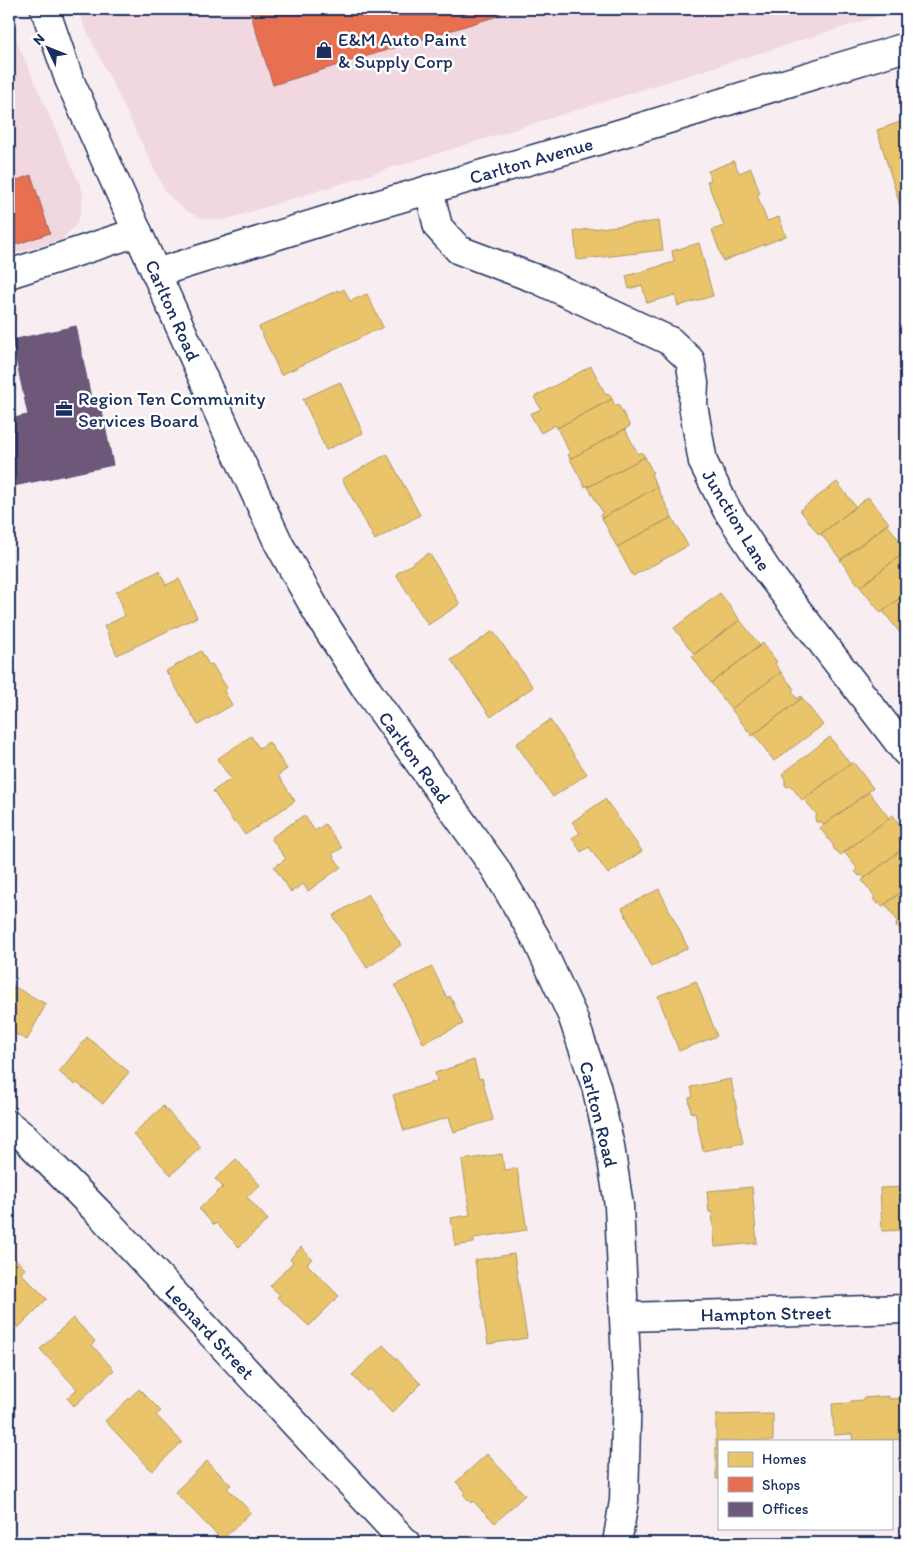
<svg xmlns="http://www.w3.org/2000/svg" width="915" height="1552" viewBox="0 0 915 1552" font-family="Itim,sans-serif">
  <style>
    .built { fill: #f0d7e0 }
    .homes { fill: #e9c46a; stroke: #ab9766 }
    .shops { fill: #e76f51; stroke: #aa5c55 }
    .offices { fill: #6d597a; stroke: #544c72 }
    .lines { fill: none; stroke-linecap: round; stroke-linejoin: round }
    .minor-casing { stroke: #1b2f5e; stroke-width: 31 }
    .secondary-casing { stroke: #1b2f5e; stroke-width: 31 }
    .minor { stroke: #fff; stroke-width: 28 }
    .secondary { stroke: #fff; stroke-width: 28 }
    .labels { text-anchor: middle; stroke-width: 5; stroke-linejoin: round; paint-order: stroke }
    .poi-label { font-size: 19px; fill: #1b2f5e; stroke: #fff; text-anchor: start }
    .street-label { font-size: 19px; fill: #1b2f5e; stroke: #fff }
  </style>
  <rect width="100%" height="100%" fill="#f8edf1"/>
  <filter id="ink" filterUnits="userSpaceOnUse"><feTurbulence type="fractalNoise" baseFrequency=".02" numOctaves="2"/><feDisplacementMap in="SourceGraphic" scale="10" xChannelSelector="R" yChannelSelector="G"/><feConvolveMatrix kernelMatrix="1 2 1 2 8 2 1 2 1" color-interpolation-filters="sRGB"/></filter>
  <g filter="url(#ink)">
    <path class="built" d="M 79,9 L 901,9 L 224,220 L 200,218 L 185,210 L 166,193 L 84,25 Z
      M 9,11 L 18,44 L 83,192 L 81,212 L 76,225 L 61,240 L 9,255 Z"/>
    <path class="homes" d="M 906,120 L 906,225 L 877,130 Z
      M 734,161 L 739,173 L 751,168 L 760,193 L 757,195 L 767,221 L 779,217 L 786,236 L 723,261 L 712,230 L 724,226 L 707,181 L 711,180 L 708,171 Z
      M 659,221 L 663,250 L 577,260 L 574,231 Z
      M 699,243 L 713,296 L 678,306 L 675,295 L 647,303 L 642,285 L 629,289 L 626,276 L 674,262 L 672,251 Z
      M 344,289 L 350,301 L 367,294 L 383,327 L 281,375 L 259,327 L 338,290 L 339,292 Z
      M 591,366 L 606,395 L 609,394 L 612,399 L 557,428 L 555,425 L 541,433 L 530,414 L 541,409 L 534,397 Z
      M 340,382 L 363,433 L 326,450 L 303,399 Z
      M 612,399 L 615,406 L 618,404 L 630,426 L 570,459 L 568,455 L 570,453 L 557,428 Z
      M 625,429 L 638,454 L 642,452 L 645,457 L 588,487 L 588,485 L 585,487 L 570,459 Z
      M 387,454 L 420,515 L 375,540 L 342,479 Z
      M 645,457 L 653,473 L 651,474 L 657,487 L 602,518 L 600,515 L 603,513 L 588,487 Z
      M 837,482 L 856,507 L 819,535 L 800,510 Z
      M 657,487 L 672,517 L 617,547 L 602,518 Z
      M 868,497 L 889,523 L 841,560 L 821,534 Z
      M 672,517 L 688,546 L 633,576 L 617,547 Z
      M 887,524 L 906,549 L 906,551 L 860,587 L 840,560 Z
      M 906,551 L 906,593 L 881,613 L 860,587 Z
      M 429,553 L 460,604 L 428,625 L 396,574 Z
      M 159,571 L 166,585 L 179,579 L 197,617 L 117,655 L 104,626 L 125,616 L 121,607 L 123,607 L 116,592 Z
      M 720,593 L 740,620 L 694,654 L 674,628 Z
      M 906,593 L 906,636 L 904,638 L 883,611 Z
      M 740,620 L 760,646 L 711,683 L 692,656 Z
      M 493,631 L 533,687 L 491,717 L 451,660 Z
      M 763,643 L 777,662 L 775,664 L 781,672 L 731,709 L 711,683 Z
      M 201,651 L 209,665 L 212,664 L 227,688 L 224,691 L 232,705 L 198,725 L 166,671 Z
      M 781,672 L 794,689 L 792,691 L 797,699 L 801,696 L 802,698 L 752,736 L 731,709 Z
      M 802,698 L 823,725 L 774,761 L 754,734 Z
      M 550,720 L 587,774 L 553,797 L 516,744 Z
      M 251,736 L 259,748 L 269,742 L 287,769 L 278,775 L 295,801 L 245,835 L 236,822 L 234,823 L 213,791 L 231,779 L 217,759 Z
      M 830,737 L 850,764 L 802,800 L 791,786 L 787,787 L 785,785 L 785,779 L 782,774 Z
      M 853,762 L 873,788 L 824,825 L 822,822 L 816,822 L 815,818 L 817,815 L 804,799 Z
      M 869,792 L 889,818 L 841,855 L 834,849 L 833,845 L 820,828 Z
      M 605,799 L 642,851 L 608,874 L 589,847 L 581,852 L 572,838 L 580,833 L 572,822 Z
      M 304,815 L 315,831 L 325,824 L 342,848 L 332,854 L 341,867 L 308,891 L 303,884 L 291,892 L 274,867 L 286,859 L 271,838 Z
      M 893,815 L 906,833 L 906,846 L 865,878 L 862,875 L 859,876 L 855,871 L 857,868 L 844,852 Z
      M 906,846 L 906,888 L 882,907 L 880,903 L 877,904 L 873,899 L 875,897 L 862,880 Z
      M 906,888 L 906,930 L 905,931 L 902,927 L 899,928 L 896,927 L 897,920 L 885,904 Z
      M 659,889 L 688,948 L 651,967 L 622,908 Z
      M 368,894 L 401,945 L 367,968 L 333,916 Z
      M 432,967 L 447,998 L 450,996 L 463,1024 L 423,1043 L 395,985 Z
      M 696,981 L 717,1036 L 679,1051 L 658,996 Z
      M 9,984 L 46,1004 L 27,1040 L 9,1031 L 9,1032 Z
      M 87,1037 L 129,1072 L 103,1104 L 77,1083 L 75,1085 L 59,1072 Z
      M 474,1060 L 479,1079 L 482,1078 L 493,1120 L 454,1132 L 449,1117 L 404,1131 L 393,1095 L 437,1081 L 435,1073 Z
      M 731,1079 L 743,1143 L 703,1151 L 695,1112 L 691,1113 L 689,1098 L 693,1097 L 691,1087 Z
      M 163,1106 L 201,1147 L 171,1175 L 133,1134 Z
      M 502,1154 L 504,1170 L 517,1168 L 527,1230 L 474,1238 L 474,1243 L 455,1246 L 451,1218 L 470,1215 L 462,1160 Z
      M 236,1159 L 260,1185 L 247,1197 L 268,1220 L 239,1247 L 216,1223 L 214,1225 L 199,1209 L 223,1187 L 215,1179 Z
      M 752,1187 L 757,1243 L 715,1247 L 712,1212 L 709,1212 L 707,1191 Z
      M 906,1187 L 906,1230 L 882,1231 L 880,1188 Z
      M 301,1247 L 312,1259 L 307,1264 L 339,1296 L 309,1326 L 277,1297 L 280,1295 L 270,1286 L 293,1262 L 290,1259 Z
      M 9,1252 L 25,1269 L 21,1273 L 47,1299 L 18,1328 L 9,1318 Z
      M 514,1254 L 527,1338 L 488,1344 L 475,1260 Z
      M 73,1318 L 95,1341 L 92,1345 L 114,1370 L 74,1406 L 67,1398 L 77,1389 L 40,1349 Z
      M 383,1345 L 421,1384 L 392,1413 L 369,1389 L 367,1391 L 352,1375 Z
      M 139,1389 L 161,1411 L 156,1415 L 182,1442 L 152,1471 L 105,1421 Z
      M 889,1396 L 889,1399 L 906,1398 L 906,1439 L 853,1441 L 852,1434 L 834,1435 L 832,1404 L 851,1403 L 851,1401 L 863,1400 L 863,1398 Z
      M 773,1414 L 773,1441 L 719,1441 L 719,1479 L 716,1479 L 716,1415 Z
      M 487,1454 L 525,1495 L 495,1523 L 473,1501 L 471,1503 L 463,1494 L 466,1492 L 456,1482 Z
      M 207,1461 L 231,1485 L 227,1488 L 251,1512 L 222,1540 L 175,1492 Z"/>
    <path class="shops" d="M 249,9 L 499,9 L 501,15 L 273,85 Z
      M 31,175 L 50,233 L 9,247 L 9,183 Z"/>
    <path class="offices" d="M 76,326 L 92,403 L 100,402 L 113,465 L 9,487 L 9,419 L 28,415 L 12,340 Z"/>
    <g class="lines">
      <g class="minor-casing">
        <path id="minor" d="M 429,189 L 438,227 L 459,250 L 539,280 L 670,341 L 690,360 L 694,383 L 693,405 L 703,462 L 727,510 L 768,572 L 906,752
          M 156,273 L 349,213 L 596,141 L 906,47
          M 9,274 L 138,232
          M 9,1125 L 24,1137 L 102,1216 L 406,1543
          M 625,1317 L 906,1309"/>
      </g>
      <g class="secondary-casing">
        <path id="secondary" d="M 45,9 L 69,79 L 238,456 L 279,544 L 320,617 L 367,690 L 495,868 L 537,940 L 572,1015 L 596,1086 L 610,1146 L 619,1206 L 627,1385 L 624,1501 L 617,1543"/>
      </g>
      <use href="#minor" class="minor"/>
      <use href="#secondary" class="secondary"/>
    </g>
  </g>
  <defs>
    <g id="shop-bare" transform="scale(1.35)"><path d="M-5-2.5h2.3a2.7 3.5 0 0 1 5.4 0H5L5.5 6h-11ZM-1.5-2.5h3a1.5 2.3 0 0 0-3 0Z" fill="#1b2f5e" stroke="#fff" stroke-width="2.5" paint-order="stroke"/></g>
    <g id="office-bare" transform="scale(1.35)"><path d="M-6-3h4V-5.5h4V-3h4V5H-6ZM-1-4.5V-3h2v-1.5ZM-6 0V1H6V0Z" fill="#1b2f5e" stroke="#fff" stroke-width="2.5" paint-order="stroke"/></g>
  </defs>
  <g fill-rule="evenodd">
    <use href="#shop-bare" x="324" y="50"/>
    <use href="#office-bare" x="64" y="409"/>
  </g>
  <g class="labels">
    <g class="poi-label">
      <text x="338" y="46">E&amp;M Auto Paint<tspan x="338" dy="22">&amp; Supply Corp</tspan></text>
      <text x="78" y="405">Region Ten Community<tspan x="78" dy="22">Services Board</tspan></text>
    </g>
    <g class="street-label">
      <text transform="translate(531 160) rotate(-16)" y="7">Carlton Avenue</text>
      <text transform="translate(173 310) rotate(66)" y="7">Carlton Road</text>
      <text transform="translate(737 520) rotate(59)" y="7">Junction Lane</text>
      <text transform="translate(415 757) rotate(54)" y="7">Carlton Road</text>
      <text transform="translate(599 1114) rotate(76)" y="7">Carlton Road</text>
      <text transform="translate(766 1313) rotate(-1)" y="7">Hampton Street</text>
      <text transform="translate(210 1332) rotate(47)" y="7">Leonard Street</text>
    </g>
  </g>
  <rect width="915" height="1552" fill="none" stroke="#fff" stroke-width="30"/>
  <rect x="15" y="15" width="885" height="1522" fill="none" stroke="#1b2f5e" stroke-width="2" filter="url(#ink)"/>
  <rect x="718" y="1440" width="175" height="90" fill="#ffffff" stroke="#a4acbf"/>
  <rect x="728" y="1452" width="25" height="15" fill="#e9c46a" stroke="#a4acbf"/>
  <text x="762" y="1464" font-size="15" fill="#1b2f5e">Homes</text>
  <rect x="728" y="1477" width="25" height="15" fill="#e76f51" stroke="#a4acbf"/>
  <text x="762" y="1490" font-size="15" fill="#1b2f5e">Shops</text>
  <rect x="728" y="1502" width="25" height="15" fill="#6d597a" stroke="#a4acbf"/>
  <text x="762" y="1514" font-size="15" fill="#1b2f5e">Offices</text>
  <g transform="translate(48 48) rotate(313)" stroke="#ffffff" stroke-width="4" paint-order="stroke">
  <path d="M0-4L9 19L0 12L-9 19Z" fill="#1b2f5e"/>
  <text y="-8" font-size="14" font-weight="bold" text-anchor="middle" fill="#1b2f5e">N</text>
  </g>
</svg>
